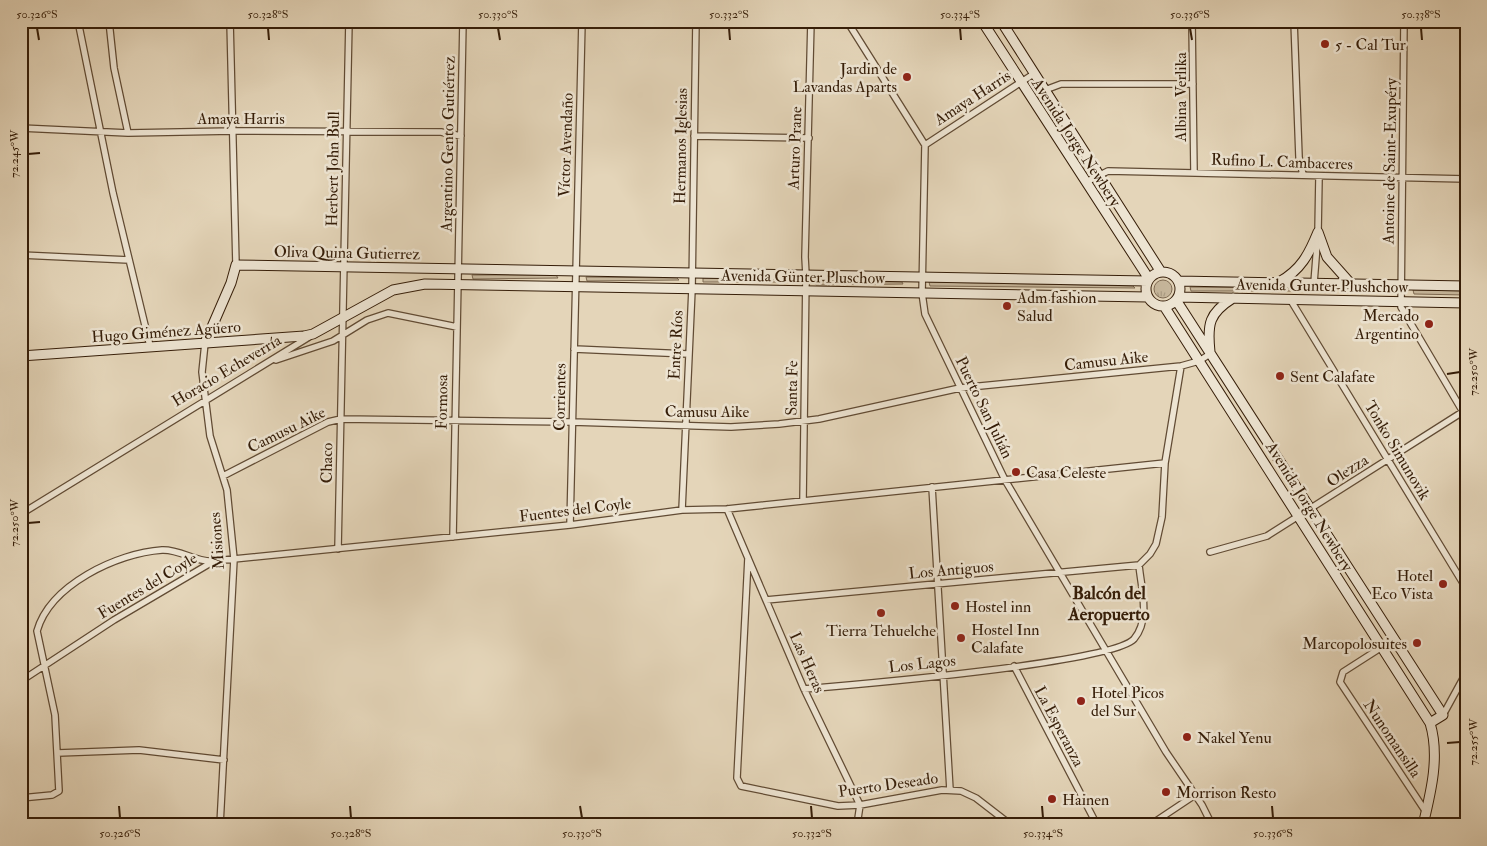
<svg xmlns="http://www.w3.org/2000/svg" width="1487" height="846" viewBox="0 0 1487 846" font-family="'IM FELL Double Pica',serif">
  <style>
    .grass { fill: #c6b69b; stroke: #7e6a52 }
    .park { fill: url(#park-tufts); stroke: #7e6a52 }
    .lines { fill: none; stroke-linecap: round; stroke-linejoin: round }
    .street-casing { stroke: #614b34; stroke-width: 8 }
    .secondary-casing { stroke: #351d08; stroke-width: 11 }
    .street { stroke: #ede4d2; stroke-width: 5.5 }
    .secondary { stroke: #ede4d2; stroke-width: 9 }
    .ticks { fill: none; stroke: #351d08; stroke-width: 2 }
    .poi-dot { fill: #8f2418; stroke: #ede4d2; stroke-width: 2 }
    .labels { text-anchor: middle; stroke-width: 5; stroke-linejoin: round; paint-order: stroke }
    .poi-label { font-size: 16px; fill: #351d08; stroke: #ede4d2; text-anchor: start }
    .street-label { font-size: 16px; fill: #351d08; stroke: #ede4d2 }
    .neighbourhood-label { font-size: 18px; font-weight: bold; fill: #351d08; stroke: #ede4d2 }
    .neatline { fill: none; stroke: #351d08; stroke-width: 2 }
    .ticks-label { font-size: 12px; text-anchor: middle; fill: #351d08 }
  </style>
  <defs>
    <pattern id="park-tufts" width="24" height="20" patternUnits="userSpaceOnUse" patternTransform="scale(1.25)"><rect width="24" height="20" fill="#c6b69b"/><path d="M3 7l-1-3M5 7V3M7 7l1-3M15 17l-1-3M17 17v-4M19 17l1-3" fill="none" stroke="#ab9c84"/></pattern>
  </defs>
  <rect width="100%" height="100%" fill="#e4d5b9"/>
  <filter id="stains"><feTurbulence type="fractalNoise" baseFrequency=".004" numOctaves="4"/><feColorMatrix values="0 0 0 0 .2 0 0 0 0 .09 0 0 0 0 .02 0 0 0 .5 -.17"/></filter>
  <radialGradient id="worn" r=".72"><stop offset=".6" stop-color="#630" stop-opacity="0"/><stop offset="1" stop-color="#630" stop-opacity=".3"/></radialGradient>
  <path class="grass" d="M 472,275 L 556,275 L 558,278 L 473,279 Z
    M 586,277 L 677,278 L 679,280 L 587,281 Z
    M 703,278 L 793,279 L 795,282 L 703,282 Z
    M 816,281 L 902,282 L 903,284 L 816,285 Z
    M 929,282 L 1133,286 L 1135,288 L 930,286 Z
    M 1190,287 L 1300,288 L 1302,291 L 1191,291 Z
    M 1413,290 L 1466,291 L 1466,295 L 1414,294 Z"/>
  <path class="park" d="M1154 289a9 9 0 1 1 18 0a9 9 0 1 1-18 0Z"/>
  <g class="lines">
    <g class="street-casing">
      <path id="street" d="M 78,21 L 113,193 L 150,346
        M 109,21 L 114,68 L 128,133
        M 230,21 L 236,265
        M 847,21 L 925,145 L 922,293 L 925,314 L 1005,480 L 1166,752 L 1202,805 L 1212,825
        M 1192,21 L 1194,173
        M 1294,21 L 1299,157 L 1303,175
        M 1404,21 L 1401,307 L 1466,417
        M 1441,21 L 1466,24
        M 1045,90 L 1061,84 L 1193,84
        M 21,128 L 128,133 L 233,131 L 441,132 L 461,136
        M 694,136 L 809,138
        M 925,145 L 1035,73
        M 1086,182 L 1108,171 L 1466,179
        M 21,255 L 129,260
        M 1314,283 L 1318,232 L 1319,177
        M 1290,299 L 1466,588
        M 205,343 L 202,372 L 210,436 L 227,490 L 234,559 L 220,825
        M 574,349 L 688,354
        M 276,360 L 333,341 L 367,320 L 388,313 L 457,327
        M 223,476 L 328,422 L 341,419 L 572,422 L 731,427 L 779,424 L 819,419 L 960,388 L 1181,366 L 1199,361 L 1210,354
        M 932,487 L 950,790
        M 803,501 L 806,275 L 805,257 L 811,21
        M 727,509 L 804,689 L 860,805 L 857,825
        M 682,510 L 692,289 L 696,21
        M 21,514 L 309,337
        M 570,525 L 582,21
        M 453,537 L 463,21
        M 338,549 L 349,21
        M 1210,552 L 1267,536 L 1464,411
        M 748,558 L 737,778 L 741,786 L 838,806 L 860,805 L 942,790 L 961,791 L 976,798 L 1011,825
        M 766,600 L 1139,565
        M 1382,647 L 1343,672 L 1340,682 L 1426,812
        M 1014,666 L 1097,825
        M 21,681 L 114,620 L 214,561 L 570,525 L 682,510 L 727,509 L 1165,463
        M 804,689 C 852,685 1112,663 1134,639 C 1151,619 1141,588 1139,565 L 1150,554 L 1156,544 L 1162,517 L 1165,463 L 1181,366
        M 1443,715 L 1466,673
        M 58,753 L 139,750 L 224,760
        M 21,798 L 52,795 L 59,791 L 55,715 L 37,631 C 50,585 117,553 162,550 C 180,549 197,563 214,561
        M 1150,825 L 1195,795"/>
    </g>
    <g class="secondary-casing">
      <path id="secondary" d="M 982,21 L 1149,279
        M 1001,21 L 1161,272
        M1146 289a17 17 0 1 1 34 0a17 17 0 1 1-34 0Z
        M 1178,281 L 1466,286
        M 1279,282 C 1301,270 1309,254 1318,232 L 1327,257 L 1351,284
        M 1178,297 L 1466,303
        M 1176,300 L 1443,715 L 1430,723
        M 1164,306 L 1430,723 C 1440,756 1431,792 1423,825
        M 205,343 L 231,283 L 236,265 L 1148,281
        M 1210,352 C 1207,324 1209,313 1233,298
        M 21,356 L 304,336 L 313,334 L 393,290 L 425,284 L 1148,297"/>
    </g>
    <use href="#street" class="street"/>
    <use href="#secondary" class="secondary"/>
  </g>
  <path class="ticks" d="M 37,28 L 39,40M 268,28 L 269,40M 498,28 L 500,40M 729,28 L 730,40M 960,28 L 961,40M 1190,28 L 1192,40M 1421,28 L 1422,40M 28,154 L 40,153M 1447,374 L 1460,372M 28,523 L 40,522M 1447,743 L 1460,742M 119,806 L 120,818M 350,806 L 351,818M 580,806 L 582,818M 811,806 L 812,818M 1042,806 L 1043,818M 1272,806 L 1273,818"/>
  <g class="poi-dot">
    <circle cx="1325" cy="44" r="5"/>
    <circle cx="907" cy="77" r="5"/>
    <circle cx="1007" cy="306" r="5"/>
    <circle cx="1429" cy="324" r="5"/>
    <circle cx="1280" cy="376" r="5"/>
    <circle cx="1016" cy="472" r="5"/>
    <circle cx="1443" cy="584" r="5"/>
    <circle cx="955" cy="606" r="5"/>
    <circle cx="881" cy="613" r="5"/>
    <circle cx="961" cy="638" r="5"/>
    <circle cx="1417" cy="643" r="5"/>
    <circle cx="1081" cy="701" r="5"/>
    <circle cx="1187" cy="737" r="5"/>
    <circle cx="1166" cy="792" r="5"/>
    <circle cx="1052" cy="799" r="5"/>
  </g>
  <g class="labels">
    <g class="poi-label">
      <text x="1335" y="50">5 - Cal Tur</text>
      <text x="897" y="74" text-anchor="end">Jardin de<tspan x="897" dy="18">Lavandas Aparts</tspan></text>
      <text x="1017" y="303">Adm fashion<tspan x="1017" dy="18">Salud</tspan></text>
      <text x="1419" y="321" text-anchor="end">Mercado<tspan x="1419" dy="18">Argentino</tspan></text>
      <text x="1290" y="382">Sent Calafate</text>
      <text x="1026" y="478">Casa Celeste</text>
      <text x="1433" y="581" text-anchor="end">Hotel<tspan x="1433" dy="18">Eco Vista</tspan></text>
      <text x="965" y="612">Hostel inn</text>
      <text x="971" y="635">Hostel Inn<tspan x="971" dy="18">Calafate</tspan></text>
      <text x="881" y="636" text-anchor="middle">Tierra Tehuelche</text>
      <text x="1407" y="649" text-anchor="end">Marcopolosuites</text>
      <text x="1091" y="698">Hotel Picos<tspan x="1091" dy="18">del Sur</tspan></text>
      <text x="1197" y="743">Nakel Yenu</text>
      <text x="1176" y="798">Morrison Resto</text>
      <text x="1062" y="805">Hainen</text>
    </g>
    <g class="street-label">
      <text transform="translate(972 97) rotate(-33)" y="6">Amaya Harris</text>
      <text transform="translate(1180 97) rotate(-90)" y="6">Albina Verlika</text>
      <text x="241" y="124">Amaya Harris</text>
      <text transform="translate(1077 142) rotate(57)" y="6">Avenida Jorge Newbery</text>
      <text transform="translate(447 144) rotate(-89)" y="6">Argentino Gento Gutiérrez</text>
      <text transform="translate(565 145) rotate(-88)" y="6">Víctor Avendaño</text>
      <text transform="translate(680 146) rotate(-89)" y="6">Hermanos Iglesias</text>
      <text transform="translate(794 148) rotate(-88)" y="6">Arturo Prane</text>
      <text transform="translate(1282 161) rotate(2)" y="6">Rufino L. Cambaceres</text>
      <text transform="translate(1389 161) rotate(-89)" y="6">Antoine de Saint-Exupéry</text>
      <text transform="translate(332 169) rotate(-89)" y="6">Herbert John Bull</text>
      <text transform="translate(347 252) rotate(1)" y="6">Oliva Quina Gutierrez</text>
      <text transform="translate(803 276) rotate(1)" y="6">Avenida Günter Pluschow</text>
      <text transform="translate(1322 285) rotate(1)" y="6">Avenida Gunter Plushchow</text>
      <text transform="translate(166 331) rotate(-4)" y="6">Hugo Giménez Agüero</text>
      <text transform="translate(675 345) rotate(-87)" y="6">Entre Ríos</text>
      <text transform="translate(1106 360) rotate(-6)" y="6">Camusu Aike</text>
      <text transform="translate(226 370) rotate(-31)" y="6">Horacio Echeverría</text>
      <text transform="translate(791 388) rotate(-89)" y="6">Santa Fe</text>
      <text transform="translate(559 397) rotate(-89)" y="6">Corrientes</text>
      <text transform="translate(441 402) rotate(-89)" y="6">Formosa</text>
      <text transform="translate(985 407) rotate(64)" y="6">Puerto San Julián</text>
      <text x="707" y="417">Camusu Aike</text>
      <text transform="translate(286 429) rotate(-26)" y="6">Camusu Aike</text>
      <text transform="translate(1398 450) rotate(59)" y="6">Tonko Simunovik</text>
      <text transform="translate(326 463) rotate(-89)" y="6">Chaco</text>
      <text transform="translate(1347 470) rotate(-33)" y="6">Olezza</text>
      <text transform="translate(1310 506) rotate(58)" y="6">Avenida Jorge Newbery</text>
      <text transform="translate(575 509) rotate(-7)" y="6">Fuentes del Coyle</text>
      <text transform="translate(216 541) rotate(-94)" y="6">Misiones</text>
      <text transform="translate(951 569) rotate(-5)" y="6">Los Antiguos</text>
      <text transform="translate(147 585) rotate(-31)" y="6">Fuentes del Coyle</text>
      <text transform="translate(808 662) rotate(66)" y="6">Las Heras</text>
      <text transform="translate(922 663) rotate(-6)" y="6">Los Lagos</text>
      <text transform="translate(1060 726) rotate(62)" y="6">La Esperanza</text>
      <text transform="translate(1393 738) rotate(56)" y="6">Nunomansilla</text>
      <text transform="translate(888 784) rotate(-8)" y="6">Puerto Deseado</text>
    </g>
    <g class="neighbourhood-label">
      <text x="1109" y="599">Balcón del<tspan x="1109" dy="21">Aeropuerto</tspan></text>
    </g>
  </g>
  <rect width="1487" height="846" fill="none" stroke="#e4d5b9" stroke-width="55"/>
  <rect x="28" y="28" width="1432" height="790" class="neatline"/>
  <g class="ticks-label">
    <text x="37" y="18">50.326°S</text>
    <text x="268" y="18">50.328°S</text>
    <text x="498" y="18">50.330°S</text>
    <text x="729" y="18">50.332°S</text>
    <text x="960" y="18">50.334°S</text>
    <text x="1190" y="18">50.336°S</text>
    <text x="1421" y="18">50.338°S</text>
    <text transform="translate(14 154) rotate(-90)" y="4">72.245°W</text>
    <text transform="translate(1473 372) rotate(-90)" y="4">72.250°W</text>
    <text transform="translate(14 523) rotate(-90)" y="4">72.250°W</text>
    <text transform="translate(1473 742) rotate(-90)" y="4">72.255°W</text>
    <text x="120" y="837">50.326°S</text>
    <text x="351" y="837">50.328°S</text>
    <text x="582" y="837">50.330°S</text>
    <text x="812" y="837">50.332°S</text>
    <text x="1043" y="837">50.334°S</text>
    <text x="1273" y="837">50.336°S</text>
  </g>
  <rect width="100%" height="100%" filter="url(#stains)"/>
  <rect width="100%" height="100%" fill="url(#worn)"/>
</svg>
